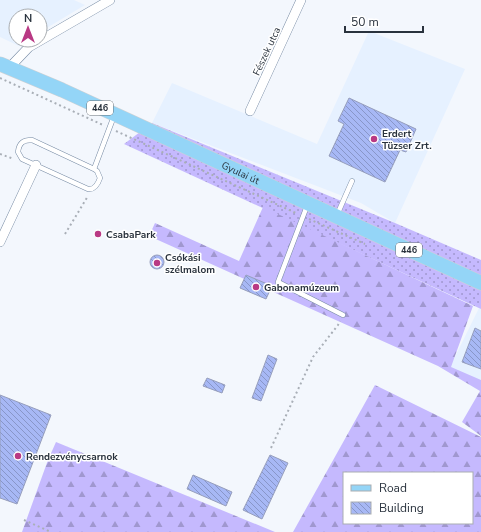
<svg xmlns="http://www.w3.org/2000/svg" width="481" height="532" viewBox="0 0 481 532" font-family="'Nunito Sans',sans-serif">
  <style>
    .built { fill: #e6f1ff }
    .grass { fill: url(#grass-dots) }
    .forest { fill: url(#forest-firs); fill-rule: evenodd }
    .building { fill: url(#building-back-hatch); stroke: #969ebc }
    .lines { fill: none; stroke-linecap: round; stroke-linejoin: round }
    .lane-casing { stroke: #778ba4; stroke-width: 5.5 }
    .street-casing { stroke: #778ba4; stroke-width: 10 }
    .primary-casing { stroke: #d0d2d4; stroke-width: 15 }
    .path { stroke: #a9afb7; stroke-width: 2; stroke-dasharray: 2 3; stroke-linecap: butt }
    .lane { stroke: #fff; stroke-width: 4.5 }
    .street { stroke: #fff; stroke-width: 9 }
    .primary { stroke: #94d5f7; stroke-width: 14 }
    .poi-dot { fill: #b93984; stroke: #fff; stroke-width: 1.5 }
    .labels { text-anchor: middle; stroke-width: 3; stroke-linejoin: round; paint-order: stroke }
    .shield { fill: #fff; stroke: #697077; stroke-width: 1 }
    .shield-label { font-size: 9px; font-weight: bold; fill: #29323d }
    .street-label { font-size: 10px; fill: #29323d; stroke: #fff }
    .poi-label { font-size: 10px; font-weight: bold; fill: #29323d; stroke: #fff; text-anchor: start }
  </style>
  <defs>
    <pattern id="grass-dots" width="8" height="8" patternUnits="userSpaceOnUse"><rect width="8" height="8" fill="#c5b9fe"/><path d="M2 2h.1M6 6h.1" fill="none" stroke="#a097cf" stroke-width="1.8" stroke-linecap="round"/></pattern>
    <pattern id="forest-firs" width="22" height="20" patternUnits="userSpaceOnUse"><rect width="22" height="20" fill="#c5b9fe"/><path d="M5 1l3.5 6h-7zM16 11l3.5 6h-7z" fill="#a097cf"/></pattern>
    <pattern id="building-back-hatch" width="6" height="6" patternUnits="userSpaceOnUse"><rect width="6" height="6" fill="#a7b8f5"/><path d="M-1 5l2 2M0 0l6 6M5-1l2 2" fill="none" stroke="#8896c8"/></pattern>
  </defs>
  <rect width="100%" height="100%" fill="#f3f7fd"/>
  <path class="built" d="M 0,0 L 74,0 L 85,5 L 40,32 L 40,16 L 16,16 L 16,40 L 28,40 L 19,46 L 0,37 Z
    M 369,31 L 465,69 L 395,223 L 361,203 L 152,123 L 172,83 L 317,144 Z
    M 479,308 L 481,309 L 481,385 L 449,369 Z"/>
  <path class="grass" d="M 152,123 L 395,223 L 481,260 L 481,309 L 124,144 Z"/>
  <path class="forest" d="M 263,207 L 473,306 L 451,367 L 481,380 L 481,436 L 462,422 L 480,391 L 438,366 L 149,236 L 155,223 L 239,261 Z
    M 375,385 L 481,437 L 481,532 L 293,532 ZM 344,473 L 472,473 L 472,523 L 344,523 Z
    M 56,442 L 275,532 L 22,532 L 48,460 Z"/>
  <path class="building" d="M 349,98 L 416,129 L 406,152 L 400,150 L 385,182 L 329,156 L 344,124 L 338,121 Z
    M150 262a7 7 0 1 1 14 0a7 7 0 1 1-14 0Z
    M 246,275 L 272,286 L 266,299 L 240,288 Z
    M 475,328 L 481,331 L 481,369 L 462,362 Z
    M 268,355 L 277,359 L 261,401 L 252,398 Z
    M 207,378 L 225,385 L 222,393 L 203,386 Z
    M 0,395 L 51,415 L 17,504 L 0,498 Z
    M 270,455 L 288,463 L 262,519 L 243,510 Z
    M 193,475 L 232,492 L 226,506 L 187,489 Z"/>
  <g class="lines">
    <g class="lane-casing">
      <path id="lane" d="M 32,140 L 94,169 L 97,171 L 100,178 C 98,184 95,190 88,189 L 22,159 L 18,152 C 19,143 23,140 32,140 Z
        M 94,169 L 114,116
        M 307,206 L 278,282 L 343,315
        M 337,215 L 352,181"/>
    </g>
    <g class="street-casing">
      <path id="street" d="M 9,68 L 29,47 L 110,0
        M 250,111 L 301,0
        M 0,242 L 36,165"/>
    </g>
    <g class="primary-casing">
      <g id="primary">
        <path id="s1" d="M 0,64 L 62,90 L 481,283"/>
      </g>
    </g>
    <path class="path" d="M 0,78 L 103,125
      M 116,131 L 298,214
      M 0,154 L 14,159
      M 309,219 L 365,244
      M 65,234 L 88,196
      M 271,448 L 313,357 L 338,325 L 340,321
      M 24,520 L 51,532"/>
    <use href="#lane" class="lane"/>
    <use href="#street" class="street"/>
    <use href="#primary" class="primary"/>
  </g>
  <g class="poi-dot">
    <circle cx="374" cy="139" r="4"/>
    <circle cx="98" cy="234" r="4"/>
    <circle cx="157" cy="263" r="4"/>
    <circle cx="256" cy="287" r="4"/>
    <circle cx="18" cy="456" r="4"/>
  </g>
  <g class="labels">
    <g class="shield">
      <rect x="87" y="101" width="26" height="14" rx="3"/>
      <rect x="396" y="243" width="26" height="14" rx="3"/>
    </g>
    <g class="shield-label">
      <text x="100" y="111">446</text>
      <text x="409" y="253">446</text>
    </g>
    <g class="street-label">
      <text transform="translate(266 51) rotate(-65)" y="4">Fészek utca</text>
      <text dy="4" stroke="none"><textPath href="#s1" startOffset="264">Gyulai út</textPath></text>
    </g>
    <g class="poi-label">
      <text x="382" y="137">Erdert<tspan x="382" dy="12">Tüzser Zrt.</tspan></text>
      <text x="106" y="238">CsabaPark</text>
      <text x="165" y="261">Csókási<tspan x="165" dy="12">szélmalom</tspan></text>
      <text x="264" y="291">Gabonamúzeum</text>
      <text x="26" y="460">Rendezvénycsarnok</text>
    </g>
  </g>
  <rect x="343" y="472" width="130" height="52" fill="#ffffff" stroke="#a9adb1"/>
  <rect x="351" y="485" width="20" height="6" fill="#94d5f7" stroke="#a9adb1"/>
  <text x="379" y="492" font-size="12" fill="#29323d">Road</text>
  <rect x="351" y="502" width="20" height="12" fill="url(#building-back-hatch)" stroke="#a9adb1"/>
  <text x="379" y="512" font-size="12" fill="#29323d">Building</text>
  <g transform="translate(28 28)"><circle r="19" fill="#ffffff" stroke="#a9adb1"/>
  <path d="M0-3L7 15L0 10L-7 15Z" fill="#b93984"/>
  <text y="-6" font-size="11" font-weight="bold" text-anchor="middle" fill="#29323d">N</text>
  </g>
  <path d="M345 26v6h78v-6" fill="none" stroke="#29323d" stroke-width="2"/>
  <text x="351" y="26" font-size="12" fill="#29323d" stroke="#ffffff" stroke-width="3" paint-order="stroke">50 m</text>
</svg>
